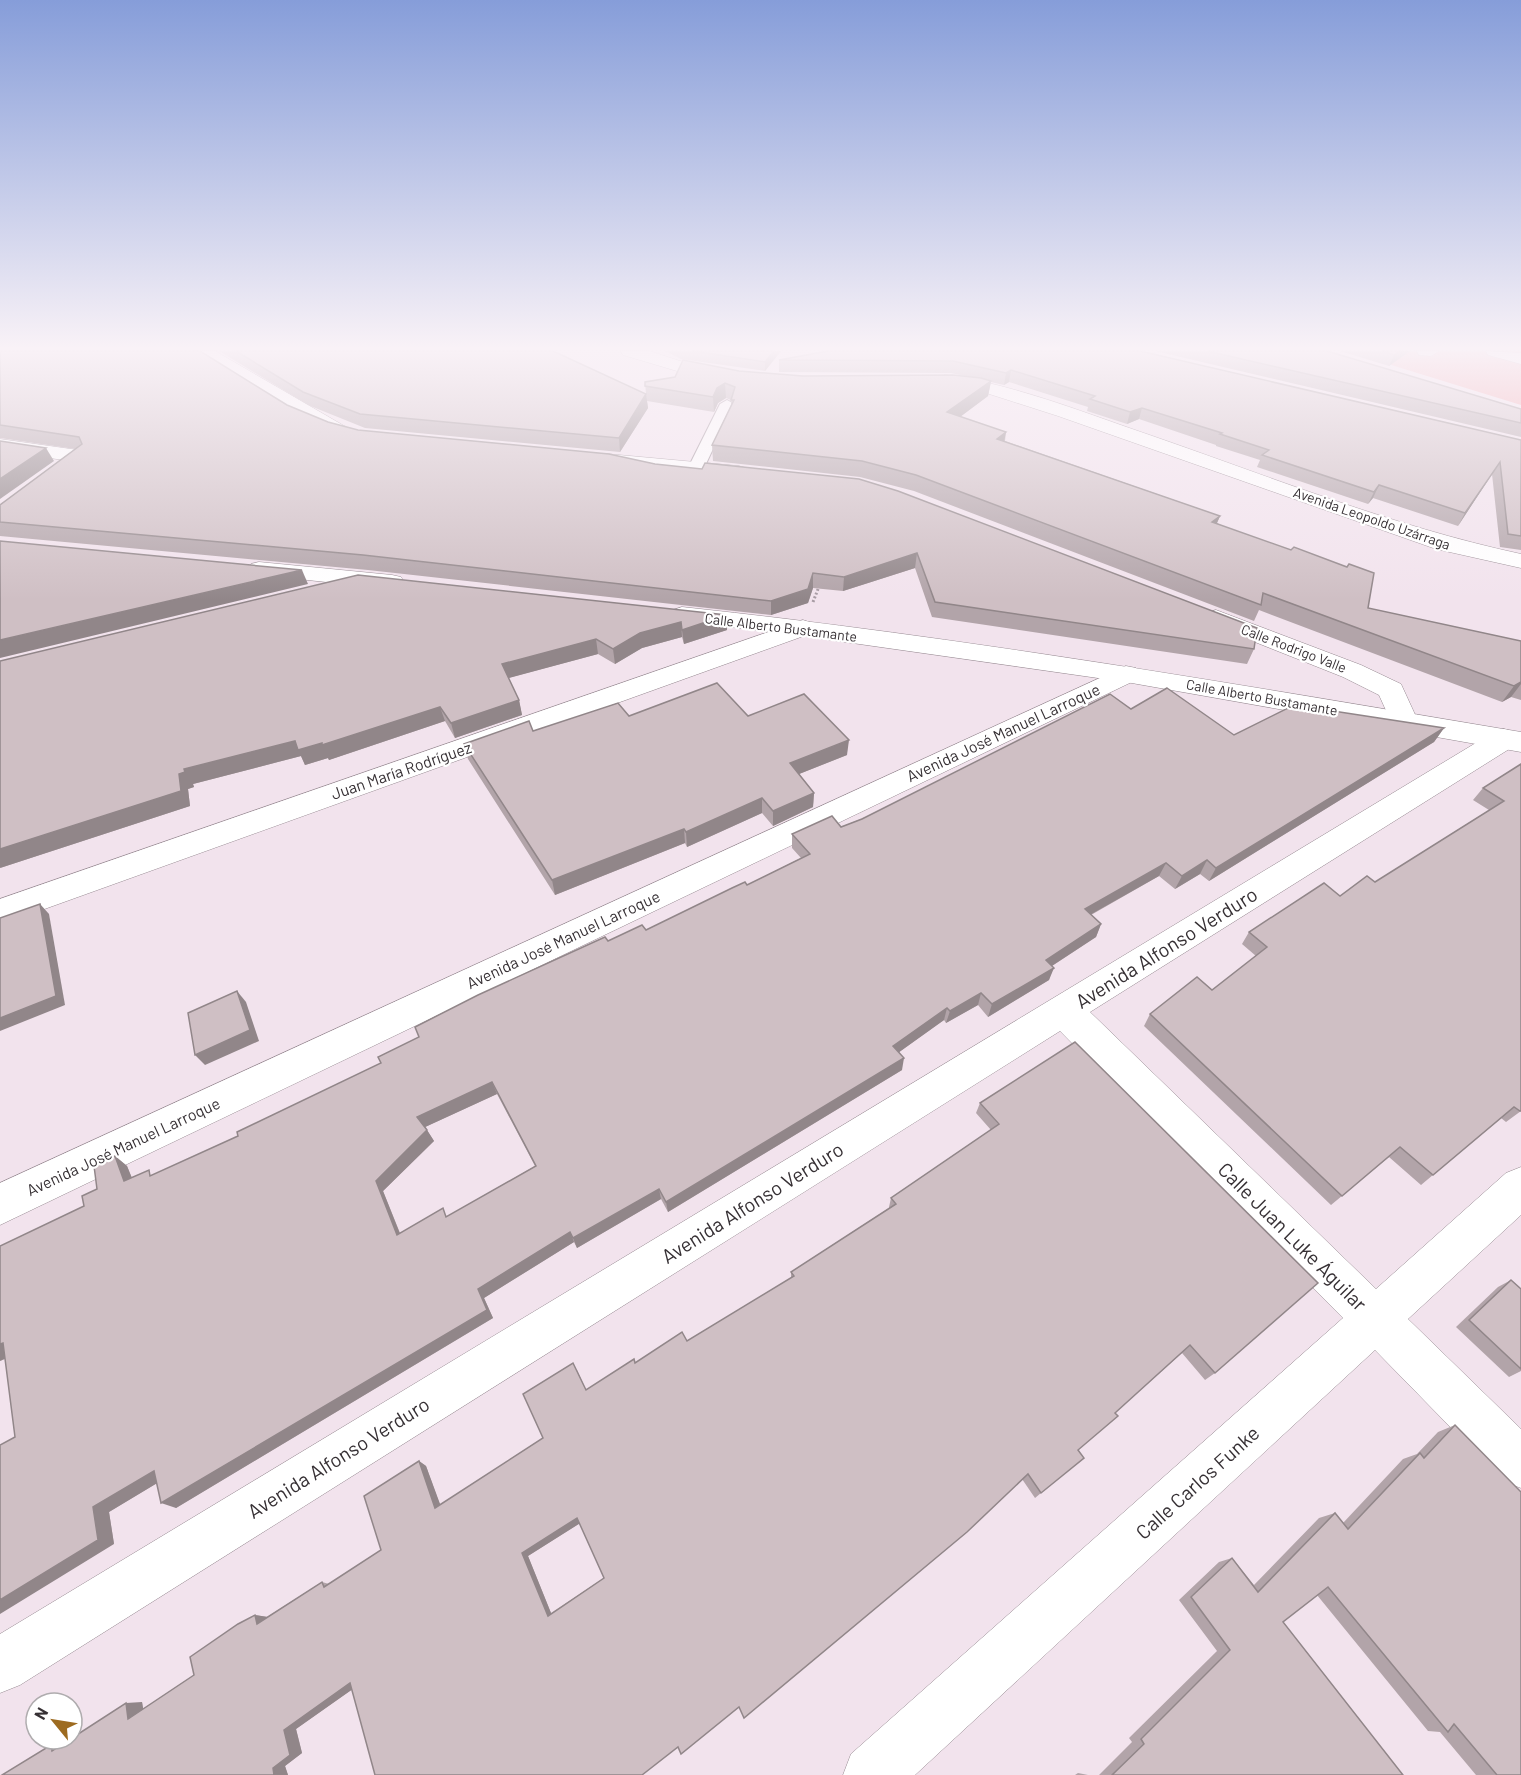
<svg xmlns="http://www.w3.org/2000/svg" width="1521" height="1775" font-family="Barlow,sans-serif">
  <rect width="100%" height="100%" fill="#f2e3ed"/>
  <polygon fill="#f3a1a6" points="1346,351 1521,351 1521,405"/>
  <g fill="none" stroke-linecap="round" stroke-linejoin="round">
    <g stroke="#968991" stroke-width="2">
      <polygon id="service" points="727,400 734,404 704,468 701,471 691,471 688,468 720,404"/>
    </g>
    <g stroke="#968991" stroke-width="1">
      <g id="minor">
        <polygon points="193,351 215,351 346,427 349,431 346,435 332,435"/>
        <polygon points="621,351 649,351 680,361 729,370 732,374 723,379 677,371 623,355"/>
        <polygon points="1417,351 1439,351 1431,356 1419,355"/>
        <polygon points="1486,351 1521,353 1521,364 1488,355"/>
        <path d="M945,375C1012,384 1077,410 1141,432C1266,475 1391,526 1521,554V568L1436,549L1058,416L980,391L938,385L936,381Z"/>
        <polygon points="0,439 78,450 85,452 88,456 85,460 78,462 0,451"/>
        <polygon points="608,454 739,466 746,468 750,472 746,476 739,478 601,464 598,460 601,456"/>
        <polygon points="1216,610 1361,665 1401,684 1418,721 1414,728 1404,730 1394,728 1379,695 1343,677 1207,623 1203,618 1207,613"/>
        <polygon points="803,620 812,623 816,628 812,633 0,925 0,899"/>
        <polygon points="1126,666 1136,668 1139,674 1136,680 0,1225 0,1183"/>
        <polygon points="1504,729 1514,732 1518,739 1514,746 1090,1012 1376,1289 1506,1173 1521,1167 1521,1215 1408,1319 1521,1429 1521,1488 1503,1481 1375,1350 915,1775 843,1775 851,1754 1343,1318 1060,1031 20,1685 0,1693 0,1634 1494,732"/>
      </g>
    </g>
    <g stroke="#968991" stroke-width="1">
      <g id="tertiary">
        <polygon points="259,562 392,575 401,577 404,582 401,587 392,589 251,574 247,569 251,564"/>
        <path d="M682,607C963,637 1242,685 1521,732V752L1126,682L803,636L673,620L669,615L673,610Z"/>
      </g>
    </g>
    <polyline stroke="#a79ba3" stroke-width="3" stroke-dasharray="2 2" stroke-linecap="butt" points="813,602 820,584"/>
    <use href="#service" fill="#fff" fill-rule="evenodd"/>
    <use href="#minor" fill="#fff" fill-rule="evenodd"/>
    <use href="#tertiary" fill="#fff" fill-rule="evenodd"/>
  </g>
  <g fill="#b2a4a9" fill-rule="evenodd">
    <polygon points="0,351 287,405 328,422 358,430 609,454 1254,649 1247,664 932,617 915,568 843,591 813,588 808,603 771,615 368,570 0,536 0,505 75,449 0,438"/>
    <polygon points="219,351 553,351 646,394 645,382 739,371 803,376 969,377 951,373 779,372 779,360 1140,351 1521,440 1521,550 1500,547 1492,474 1458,526 1373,498 1368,504 1257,467 1260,460 1216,446 1216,445 1139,419 1127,424 1087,411 1088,407 1009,382 1004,385 991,382 988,396 960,417 1006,432 1005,441 1220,516 1217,523 1368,608 1521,641 1521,700 1511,697 1502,702 1259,610 1254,621 914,491 860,477 713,461 712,445 731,405 731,400 726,398 718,403 714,412 647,401 648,408 620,452 365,428 308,405"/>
    <polygon points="665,351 781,351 765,371 681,359"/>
    <polygon points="1155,351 1327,351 1521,409 1521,437"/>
    <polygon points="1340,351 1410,351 1389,366"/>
    <polygon points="358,575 727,630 684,644 682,637 642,648 615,664 598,654 508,678 519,700 522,715 455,738 445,721 329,760 328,758 305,765 301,756 193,784 194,787 188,789 190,806 0,868"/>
    <path d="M1131,709L1234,735L1444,728L1434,742L1209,881L1200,874L1175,889L1159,876L1091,915L1101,924L1096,937L1052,966L1049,980L988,1017L978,1005L946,1023L944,1020L899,1052L902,1070L668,1212L661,1199L577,1248L574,1242L484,1298L493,1318L176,1508L157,1483L109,1512L114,1544L15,1437L5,1359L0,1361L84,1206L97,1189L115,1156L127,1166L132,1178L154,1175L238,1136L381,1063L419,1037L608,941L646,930L747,885L801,858L792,848V834L841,827ZM497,1094L535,1166L448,1216L400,1233L383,1191L434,1141L425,1127Z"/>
    <polygon points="629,716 748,716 847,755 799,774 814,793 813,807 773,826 762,813 687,847 685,843 555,895 468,759 464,744 533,731"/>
    <polygon points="1521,764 1521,1111 1506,1122 1501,1118 1421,1185 1389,1157 1331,1205 1144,1026 1150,1014 1212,990 1256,956 1242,944 1249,932 1375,882 1489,810 1473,800 1483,788"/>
    <path d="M980,1103L1215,1373L1205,1380L1182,1353L1115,1413L1078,1450L1041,1493L1035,1498L1022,1479L739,1707L678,1747L351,1690L296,1729L302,1753L285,1766L288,1775H2L142,1702L143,1709L194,1675L255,1615L267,1617L322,1582L329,1584L381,1550L419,1461L426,1466L440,1505L543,1438L577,1370L586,1390L635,1363L687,1341L791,1278V1272L889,1208V1207L891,1198L991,1130L976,1113ZM580,1523L604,1578L551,1613L528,1556Z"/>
    <polygon points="1511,1280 1521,1289 1521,1371 1509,1377 1456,1327 1498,1287"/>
    <polygon points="1455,1425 1521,1775 1476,1775 1440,1732 1428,1731 1317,1595 1283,1622 1403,1775 1099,1775 1132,1742 1129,1738 1217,1651 1179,1600 1219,1562 1232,1558 1254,1585 1319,1518 1335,1513 1343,1523 1403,1459 1417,1454 1438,1432"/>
    <polygon points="1078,1773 1088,1775 1075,1775"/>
  </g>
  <g fill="#918689">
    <polygon points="774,351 781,351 765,371 765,362"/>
    <polygon points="1399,351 1410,351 1389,366 1394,355"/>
    <polygon points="1011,370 1009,382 1004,385 1006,373"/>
    <polygon points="991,381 988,396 945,428 947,412"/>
    <polygon points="725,383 726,398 718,403 714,412 713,397 717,388"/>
    <polygon points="646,394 648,408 620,452 619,438"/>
    <polygon points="1142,408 1139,419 1127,424 1130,412"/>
    <polygon points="1006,432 1003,447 997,439"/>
    <polygon points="46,448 54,461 0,499 0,479"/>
    <polygon points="1500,462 1492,474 1458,526 1465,513"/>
    <polygon points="1379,485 1373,498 1368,504 1374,492"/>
    <polygon points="1220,516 1213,532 1212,522"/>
    <polygon points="917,553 915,568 843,591 844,577"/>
    <polygon points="302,570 308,584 0,658 0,640"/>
    <polygon points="813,573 813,588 808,603 771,615 771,601"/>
    <polygon points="727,615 727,630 684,644 682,630"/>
    <polygon points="681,622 682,637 642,648 615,664 613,649 640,633"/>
    <polygon points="596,639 598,654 505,679 502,664"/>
    <polygon points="1521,682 1521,684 1511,697 1502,702 1514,686"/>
    <polygon points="519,700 522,715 455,738 451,723"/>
    <polygon points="440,707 445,721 329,760 328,758 305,765 301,756 193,784 194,787 188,789 190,806 0,868 0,849 179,774 184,769 295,741"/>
    <polygon points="1444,728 1434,742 1209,881 1216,868"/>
    <polygon points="849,740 847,755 789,778 790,763"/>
    <polygon points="814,793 813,807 773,826 773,811"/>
    <polygon points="762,798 762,813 687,847 686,832"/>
    <polygon points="684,829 685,843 555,895 552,880"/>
    <polygon points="1207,860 1200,874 1175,889 1182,876"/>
    <polygon points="1166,863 1159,876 1079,921 1085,909"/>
    <polygon points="40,904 49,914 65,1005 0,1031 0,1018"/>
    <polygon points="1101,924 1096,937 1041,973 1046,960"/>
    <polygon points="1054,968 1049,980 988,1017 992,1004"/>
    <polygon points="237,991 246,1002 259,1041 205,1065 195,1055"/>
    <polygon points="981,993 978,1005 946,1023 950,1011"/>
    <polygon points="947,1008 944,1020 891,1058 893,1046"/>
    <polygon points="904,1058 902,1070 668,1212 666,1202"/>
    <polygon points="492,1082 497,1094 423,1128 417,1117"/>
    <polygon points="427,1130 434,1141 383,1191 404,1244 397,1235 376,1181"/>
    <polygon points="115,1156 127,1166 137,1191 124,1181"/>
    <polygon points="659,1189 661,1199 577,1248 573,1238"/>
    <polygon points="570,1232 574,1242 484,1298 493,1318 176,1508 161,1503 478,1289"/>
    <polygon points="3,1343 20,1351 0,1361 0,1344"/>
    <polygon points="419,1461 426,1466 443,1512 435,1508"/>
    <polygon points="154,1471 169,1476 109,1512 114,1544 0,1614 0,1600 93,1507"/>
    <polygon points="577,1518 582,1522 528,1556 553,1618 548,1616 522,1553"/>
    <polygon points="255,1615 268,1617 257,1624"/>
    <polygon points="350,1683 360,1684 296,1729 302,1753 285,1766 288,1775 274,1775 273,1768 284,1730"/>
    <polygon points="142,1702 145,1719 128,1719 126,1703"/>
    <polygon points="70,1744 52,1751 51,1745"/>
  </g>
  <g fill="#cfbfc4" stroke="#918689" stroke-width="1.5" fill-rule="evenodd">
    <polygon points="0,351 200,351 287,405 328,422 358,430 609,454 655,464 702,469 705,463 859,479 898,491 1257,628 1254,649 935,602 917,553 844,577 813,573 808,589 771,601 363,555 0,522 0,505 82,444 79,437 0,425"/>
    <polygon points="236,351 553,351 646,394 619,438 360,414 303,392"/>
    <polygon points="693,351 774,351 765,362"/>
    <polygon points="828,351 1140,351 1521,440 1521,536 1508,534 1500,462 1465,513 1379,485 1374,492 1262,455 1269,450 1220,434 1222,433 1142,408 1130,412 1090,399 1095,396 1011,370 1006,373 953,361 779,360"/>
    <polygon points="1207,351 1327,351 1521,409 1521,423"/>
    <polygon points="1383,351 1399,351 1394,355"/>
    <polygon points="683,360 739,371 803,376 953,375 981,378 991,381 947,412 1006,432 997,439 1220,516 1212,522 1291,550 1294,547 1347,567 1349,564 1374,573 1368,608 1521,641 1521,682 1514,686 1263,593 1261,605 916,475 862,461 712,445 734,400 731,400 735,387 725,383 717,388 713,397 645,386 645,382 675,377"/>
    <polygon points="0,441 46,448 0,479"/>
    <polygon points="0,541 302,570 0,640"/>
    <polygon points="358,575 727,615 682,630 681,622 640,633 613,649 596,639 502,664 519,700 451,723 440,707 322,745 322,743 298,750 295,741 184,769 185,772 179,774 181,791 0,849 0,661"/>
    <polygon points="717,683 748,716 804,694 849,740 790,763 814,793 773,811 762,798 686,832 684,829 552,880 464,744 529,721 533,731 618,703 629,716"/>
    <path d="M1167,688L1234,735L1294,705L1444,728L1216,868L1207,860L1182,876L1166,863L1085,909L1101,924L1046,960L1054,968L992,1004L981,993L950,1011L947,1008L893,1046L904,1058L666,1202L659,1189L573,1238L570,1232L478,1289L487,1310L161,1503L154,1471L93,1507L98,1540L0,1600V1445L15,1437L3,1343L0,1344V1246L84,1206L82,1196L97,1189L94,1166L115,1156L124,1181L149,1170L150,1176L238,1136L237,1132L381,1063L378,1057L419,1037L415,1027L478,995L605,937L608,941L642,925L646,930L732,888L745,882L747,885L810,854L792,834L832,816L841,827L862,819L1110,694L1131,709ZM492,1082L536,1166L446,1217L443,1208L397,1235L376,1181L427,1130L417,1117Z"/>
    <polygon points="1521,764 1521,1111 1520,1111 1514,1107 1433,1175 1400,1147 1342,1196 1150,1014 1197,977 1212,990 1267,947 1249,932 1324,883 1340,896 1367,876 1375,882 1504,801 1483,788"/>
    <polygon points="40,904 56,996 0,1018 0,918"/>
    <polygon points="237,991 250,1030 195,1055 188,1013"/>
    <path d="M1075,1042L1318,1283L1215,1373L1190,1345L1115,1413L1118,1416L1078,1450L1084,1458L1041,1493L1028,1474L967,1532L744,1718L739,1707L681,1754L678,1747L642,1775H375L350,1683L284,1730L290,1755L273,1768L274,1775H2L51,1745L52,1751L70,1739H72V1738L126,1703L128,1719L194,1675L190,1657L238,1624L255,1615L257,1624L322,1582L324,1587L381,1550L364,1496L419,1461L435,1508L543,1438L523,1394L573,1363L586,1390L634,1359L635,1363L682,1332L687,1341L794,1276L791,1272L896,1204L891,1198L999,1124L980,1103ZM577,1518L604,1578L548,1616L522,1553Z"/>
    <polygon points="1511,1280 1521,1289 1521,1369 1469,1320"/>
    <polygon points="1455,1425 1521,1492 1521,1775 1497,1775 1454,1724 1448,1732 1328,1587 1283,1622 1403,1775 1112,1775 1144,1744 1141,1739 1230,1650 1191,1597 1232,1558 1258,1592 1335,1513 1348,1529 1420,1453 1424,1458"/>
  </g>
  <linearGradient id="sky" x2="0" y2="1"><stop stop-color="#869dd9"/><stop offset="0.58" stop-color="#f9f2f7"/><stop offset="1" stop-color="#f9f2f7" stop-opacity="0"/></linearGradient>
  <rect width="1521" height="600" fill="url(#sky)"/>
  <g text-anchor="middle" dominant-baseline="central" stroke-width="4.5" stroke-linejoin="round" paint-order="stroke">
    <g font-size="14" fill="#363034" stroke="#fff">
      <text transform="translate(1372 518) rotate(19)">Avenida Leopoldo Uzárraga</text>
      <text transform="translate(781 627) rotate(7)">Calle Alberto Bustamante</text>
      <text transform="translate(1294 648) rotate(21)">Calle Rodrigo Valle</text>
      <text transform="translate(1262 697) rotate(10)">Calle Alberto Bustamante</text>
    </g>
    <g font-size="16" fill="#363034" stroke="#fff">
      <text transform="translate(1003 732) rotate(-25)">Avenida José Manuel Larroque</text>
      <text transform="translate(401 770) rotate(-19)">Juan María Rodríguez</text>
      <text transform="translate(563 939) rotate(-25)">Avenida José Manuel Larroque</text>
      <text transform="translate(123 1146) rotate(-25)">Avenida José Manuel Larroque</text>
    </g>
    <g font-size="20" fill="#363034" stroke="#fff">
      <text transform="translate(1166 947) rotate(-32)">Avenida Alfonso Verduro</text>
      <text transform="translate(752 1202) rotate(-32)">Avenida Alfonso Verduro</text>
      <text transform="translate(1293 1236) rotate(45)">Calle Juan Luke Águilar</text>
      <text transform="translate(338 1457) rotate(-32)">Avenida Alfonso Verduro</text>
      <text transform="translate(1197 1482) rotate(-42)">Calle Carlos Funke</text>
    </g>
  </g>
  <g transform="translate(54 1721) rotate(300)"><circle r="28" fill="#ffffff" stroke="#afacae" stroke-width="1.5"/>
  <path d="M0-4.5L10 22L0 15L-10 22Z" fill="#9d6b20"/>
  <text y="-9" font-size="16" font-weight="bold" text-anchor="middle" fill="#363034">N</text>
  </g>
</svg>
